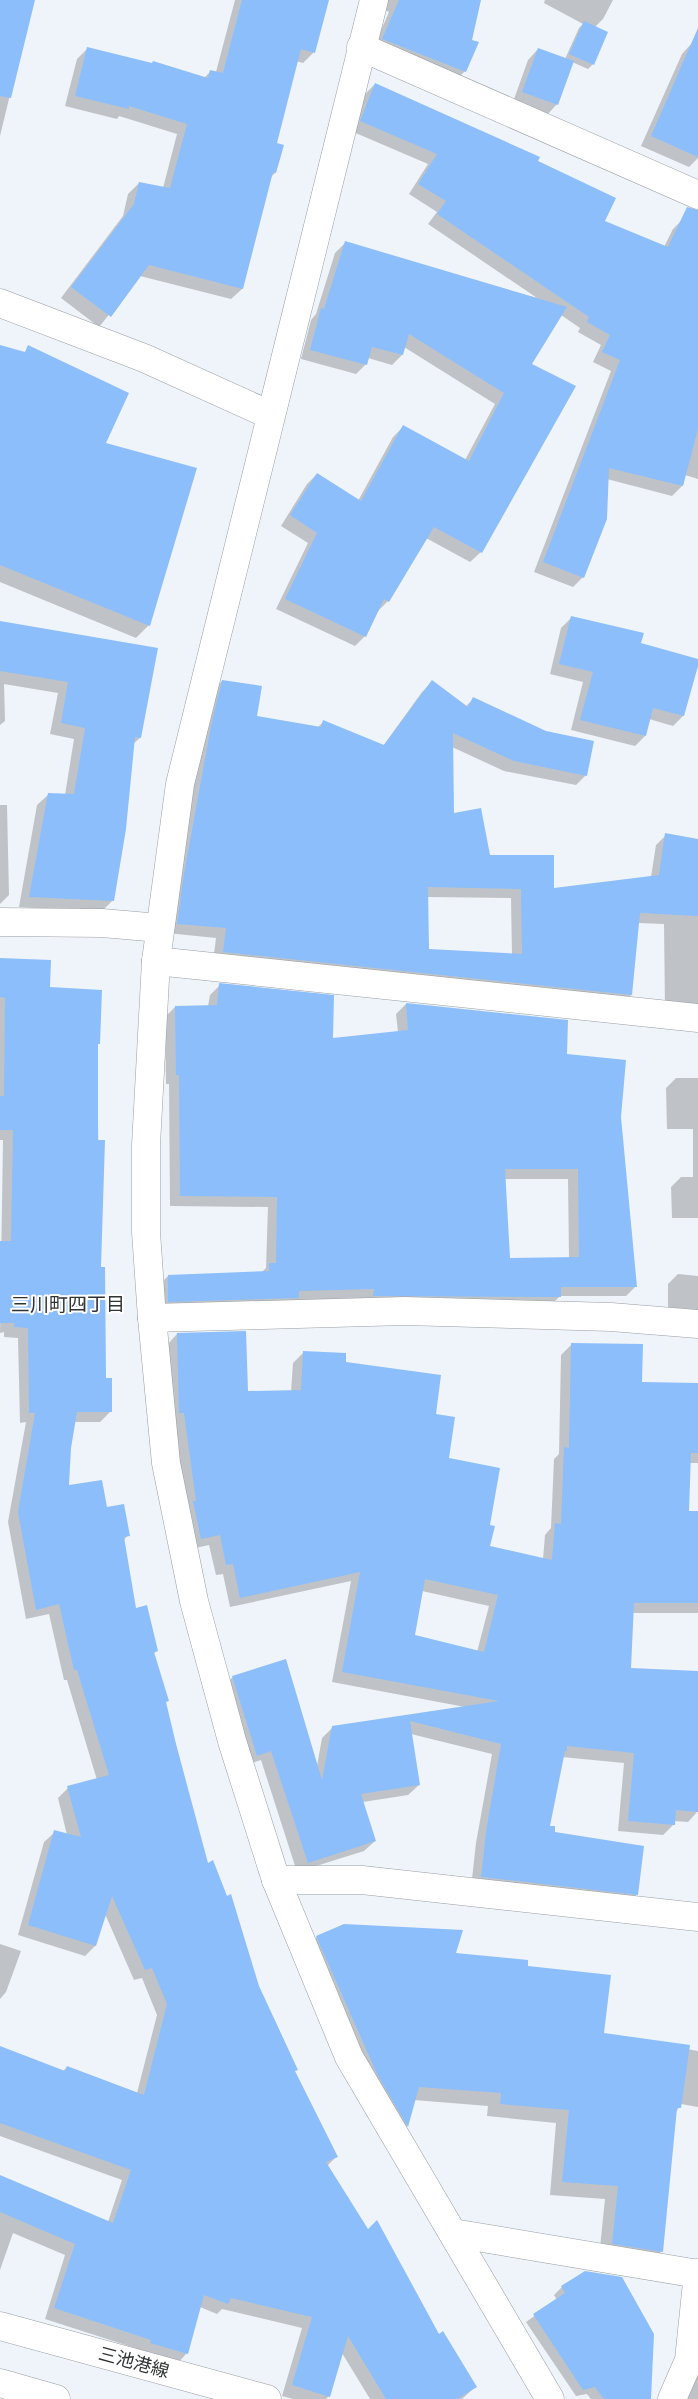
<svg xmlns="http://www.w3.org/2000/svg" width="698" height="2399" font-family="Raleway,'Noto Sans JP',sans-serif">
  <rect width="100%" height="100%" fill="#eff4fa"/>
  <g fill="#0003" fill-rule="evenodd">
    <polygon points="0,0 33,0 0,136"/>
    <polygon points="235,0 328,0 314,52 303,63 296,61 275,144 275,173 271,177 242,289 231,299 140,276 99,327 61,298 123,216 128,194 139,183 163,188 177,134 119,116 117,119 65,106 77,59 88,48 204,78 211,71 216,72"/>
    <polygon points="381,0 480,0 465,71 454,82 373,49 389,12 380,8"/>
    <polygon points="545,0 613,0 603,19 595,27 593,64 588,69 572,62 557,104 547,115 513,102 528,60 538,49 565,59 579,28 583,24 544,3"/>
    <polygon points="692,43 698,46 698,158 689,167 641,146 682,54"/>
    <polygon points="375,84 537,162 603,222 664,247 673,229 683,219 698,226 698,479 685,475 682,486 672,496 607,479 583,577 573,587 534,572 611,371 593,362 601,345 578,332 580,328 561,315 530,364 575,387 481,552 470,562 426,538 388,601 378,611 365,636 355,646 276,609 308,543 281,526 307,484 317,474 358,501 393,437 403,427 465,460 495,404 404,347 402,355 392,365 368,358 366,364 356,374 301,359 311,320 316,314 335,253 345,243 537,298 428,224 437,212 409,194 428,164 351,131 365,94"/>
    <polygon points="0,503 149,625 136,638 0,582"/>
    <polygon points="571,618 640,644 698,660 683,716 673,726 649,719 645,736 635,746 571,730 583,682 550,674 561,628"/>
    <polygon points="0,622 140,738 133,744 113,900 101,912 19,907 37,805 49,794 65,795 74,739 50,734 58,693 4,684 5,721 0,725"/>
    <path d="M222,681L256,717L317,728L323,722L383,746L422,692L432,682L466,706L473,699L586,775L576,785L504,771L452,747L453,815L489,856L553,890L651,877L656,845L666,835L698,840V1016L665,1009L664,924L638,923L631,995L621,1005L213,962L216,938L167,933L174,885L212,691ZM427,897L511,898L512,955L428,950Z"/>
    <polygon points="0,805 7,805 9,895 0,904"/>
    <polygon points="0,960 49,988 99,1043 97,1046 100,1268 105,1380 111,1411 100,1422 74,1422 70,1448 68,1487 106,1509 128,1535 124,1540 135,1610 157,1651 153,1654 167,1701 165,1703 207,1864 294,2072 336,2157 327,2166 368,2231 475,2387 462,2399 370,2399 342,2353 329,2396 326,2399 293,2399 282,2396 302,2328 222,2309 217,2314 200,2307 187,2353 177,2364 140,2353 141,2350 45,2319 65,2255 13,2233 0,2270 0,2176 108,2222 122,2180 0,2136 0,2048 63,2071 67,2067 137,2093 157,2015 142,1978 134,1980 105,1914 95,1946 85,1956 18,1935 44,1842 55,1832 67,1835 58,1798 68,1788 97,1780 67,1680 64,1680 49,1614 26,1619 8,1522 26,1422 20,1423 18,1338 4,1337 4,1332 0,1333 3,1140 0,1140"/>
    <path d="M220,985L332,1039L398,1032L396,1014L406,1004L566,1055L619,1117L636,1286L626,1296H560L549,1307L159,1312L158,1286L168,1276L262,1272L266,1268L268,1207L170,1206L169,1084H166L165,1017L175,1007L208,1006L210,995ZM505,1179H568L569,1259H509Z"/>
    <polygon points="676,1078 698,1078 698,1218 672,1218 671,1187 681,1177 693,1177 693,1129 667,1129 666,1088"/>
    <polygon points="678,1274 698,1276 698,1323 668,1317 668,1284"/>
    <path d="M177,1334L247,1393L291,1392L293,1363L304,1352L345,1363L434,1415L448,1459L488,1526L489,1547L543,1559L545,1535L551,1528L554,1459L559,1454L561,1355L572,1344L641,1384L698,1385V1463H690L688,1512H698V1613H632L630,1670L698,1672V1811L688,1822L674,1821V1824L663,1835L618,1831L624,1763L562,1757L549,1827L553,1833L637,1894L626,1905L471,1888L476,1843L492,1754L411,1734L419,1785L408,1795L363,1802L375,1841L364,1851L297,1872L261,1760L246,1765L222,1687L233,1677L317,1766L322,1738L333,1727L465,1707L332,1682L351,1581L230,1607L223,1574L216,1575L209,1545L191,1549L174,1423L167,1345ZM422,1591L489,1606L477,1652L413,1636Z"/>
    <polygon points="317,1937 455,1954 527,1967 603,2034 698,2051 698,2107 681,2104 676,2112 661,2252 648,2265 599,2257 605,2199 550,2195 556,2123 487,2116 488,2106 414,2100 407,2126 394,2139 304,1951"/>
    <polygon points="0,1944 21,1951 6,1992 0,1999"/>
    <polygon points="585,2272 650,2399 591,2399 587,2394 576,2396 526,2322 557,2300 554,2295 562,2287"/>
    <polygon points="698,2368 698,2399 684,2399"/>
  </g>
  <g fill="#8bbefa" fill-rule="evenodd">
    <polygon points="0,0 35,0 11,98 0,96"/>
    <polygon points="242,0 329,0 315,53 301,49 277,143 284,145 276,173 273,172 243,289 149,265 111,317 71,287 134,204 139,182 170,188 187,124 129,106 129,109 75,96 87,47 152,63 153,61 208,78 210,70 223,73"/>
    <polygon points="399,0 481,0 472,40 479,42 466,72 382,39"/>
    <polygon points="584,21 608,32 594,65 569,54"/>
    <polygon points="698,28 698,157 651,136"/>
    <polygon points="538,48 574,61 558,105 522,92"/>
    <polygon points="375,83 540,157 538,161 616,198 605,221 668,247 687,207 698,210 698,429 683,486 609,468 607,519 584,578 543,562 620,360 602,352 610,335 587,322 589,317 437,214 446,201 418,184 437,154 360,121"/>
    <polygon points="345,241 567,307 532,364 576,386 482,553 434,527 389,602 384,599 366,637 285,599 317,533 290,515 317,473 361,501 403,425 469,461 504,393 409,334 403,355 372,347 367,365 310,350 321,308 324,309"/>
    <polygon points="0,345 25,352 28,345 129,393 106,443 197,468 150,626 0,565"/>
    <polygon points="571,616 644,633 641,643 698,659 698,666 684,716 653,708 646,736 580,720 593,672 559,664"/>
    <polygon points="0,621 158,648 141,738 135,737 126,829 114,901 29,897 48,793 74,794 85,728 61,723 68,682 0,671"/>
    <path d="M222,680L262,686L257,716L321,727L323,720L384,745L432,680L468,707L473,697L546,731L594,741L587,776L514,761L453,733L454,813L481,808L490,855H554V888L659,875L665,833L698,839V916L640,913L632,995L223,952L226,928L177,924L184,874L211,726ZM428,887L521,889L522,954L429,949Z"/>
    <polygon points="0,958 51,960 50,987 102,990 100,1044 98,1044 98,1140 105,1140 101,1267 105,1267 106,1378 112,1378 112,1412 77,1412 71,1448 69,1485 102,1480 107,1507 124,1504 130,1536 124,1537 136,1608 147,1605 158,1651 154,1652 169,1701 166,1702 176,1744 208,1863 213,1860 227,1896 231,1894 259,1986 298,2070 295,2071 338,2157 326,2162 368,2229 377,2220 439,2334 443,2331 477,2387 457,2399 386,2399 348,2336 330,2397 292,2385 312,2317 231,2298 228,2304 204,2295 188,2354 150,2343 151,2340 54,2308 75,2244 0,2212 0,2175 113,2223 131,2170 0,2123 0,2046 65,2071 67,2066 144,2095 167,2004 152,1968 145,1970 112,1896 96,1946 28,1925 54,1830 81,1837 67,1786 109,1775 77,1670 74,1670 59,1604 36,1610 18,1512 35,1413 29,1413 28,1328 14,1327 14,1323 0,1323 0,1241 11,1241 13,1130 0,1130 0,1096 4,1096 5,998 0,997"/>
    <path d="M219,983L334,995L333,1038L408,1030L406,1003L568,1020L567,1054L626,1060L621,1117L637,1287H561V1297L373,1296L374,1289L299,1291V1298L168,1302V1275L269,1271V1263H276L277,1197L180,1196L179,1075H176L175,1006L217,1005ZM505,1169H578L579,1257L510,1258Z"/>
    <path d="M246,1331L248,1391L301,1390L303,1351L346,1353V1362L441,1375L436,1414L455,1417L449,1458L500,1468L490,1525L495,1526L490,1546L552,1560L555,1523L561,1524L564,1447L569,1448L571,1343L643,1344L642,1382L698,1383V1453H691L689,1511H698V1603H634L631,1668L698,1671V1812L676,1810L675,1825L628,1821L634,1753L567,1746V1751H565L550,1826H555V1832L644,1846L638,1895L481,1877L486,1832L501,1744L410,1721L420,1785L361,1794L376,1841L308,1863L271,1751L257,1756L232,1676L286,1659L322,1780L332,1726L499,1701L342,1672L360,1572L240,1598L233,1564L226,1565L220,1535L201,1539L193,1501H196L184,1413H179L177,1333ZM425,1579L498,1595L484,1652L415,1635Z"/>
    <polygon points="344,1924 463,1930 456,1953 528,1960 528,1966 611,1975 604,2033 690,2045 681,2108 677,2108 663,2252 612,2244 618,2186 562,2182 569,2110 500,2104 501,2093 419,2087 408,2127 378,2076 316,1936"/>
    <polygon points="585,2271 622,2277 654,2334 651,2399 604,2399 595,2387 583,2390 533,2314 565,2293 561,2286"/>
  </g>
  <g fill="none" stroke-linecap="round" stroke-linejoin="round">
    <g stroke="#999ea4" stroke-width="29">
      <g id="minor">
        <polyline points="374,0 180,784 156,961 146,1145 146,1232 152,1318 166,1463 194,1601 232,1741 276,1880 349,2057 550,2399"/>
        <polyline points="361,47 698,195"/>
        <polyline points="0,303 144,358 270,415"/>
        <polyline points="0,922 102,923 160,928"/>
        <polyline points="156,961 698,1018"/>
        <polyline points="152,1318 405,1311 611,1317 698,1324"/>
        <polyline points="276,1880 362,1880 698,1917"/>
        <polyline points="453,2233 698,2274"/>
        <polyline points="672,2399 689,2360 698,2273"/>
      </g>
    </g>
    <g stroke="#999ea4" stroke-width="29">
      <g id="major">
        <polyline points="0,2326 267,2399"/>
        <polyline points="0,2383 56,2399"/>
      </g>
    </g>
    <use href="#minor" stroke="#fff" stroke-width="28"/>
    <use href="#major" stroke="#fff" stroke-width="28"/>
  </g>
  <g text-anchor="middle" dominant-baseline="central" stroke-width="4" stroke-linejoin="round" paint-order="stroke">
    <g font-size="18" fill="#303234" stroke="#fff">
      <text transform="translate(134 2362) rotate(15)">三池港線</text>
    </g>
    <g font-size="19" fill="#303234" stroke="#fff">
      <text x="68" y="1304">三川町四丁目</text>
    </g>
  </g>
</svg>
